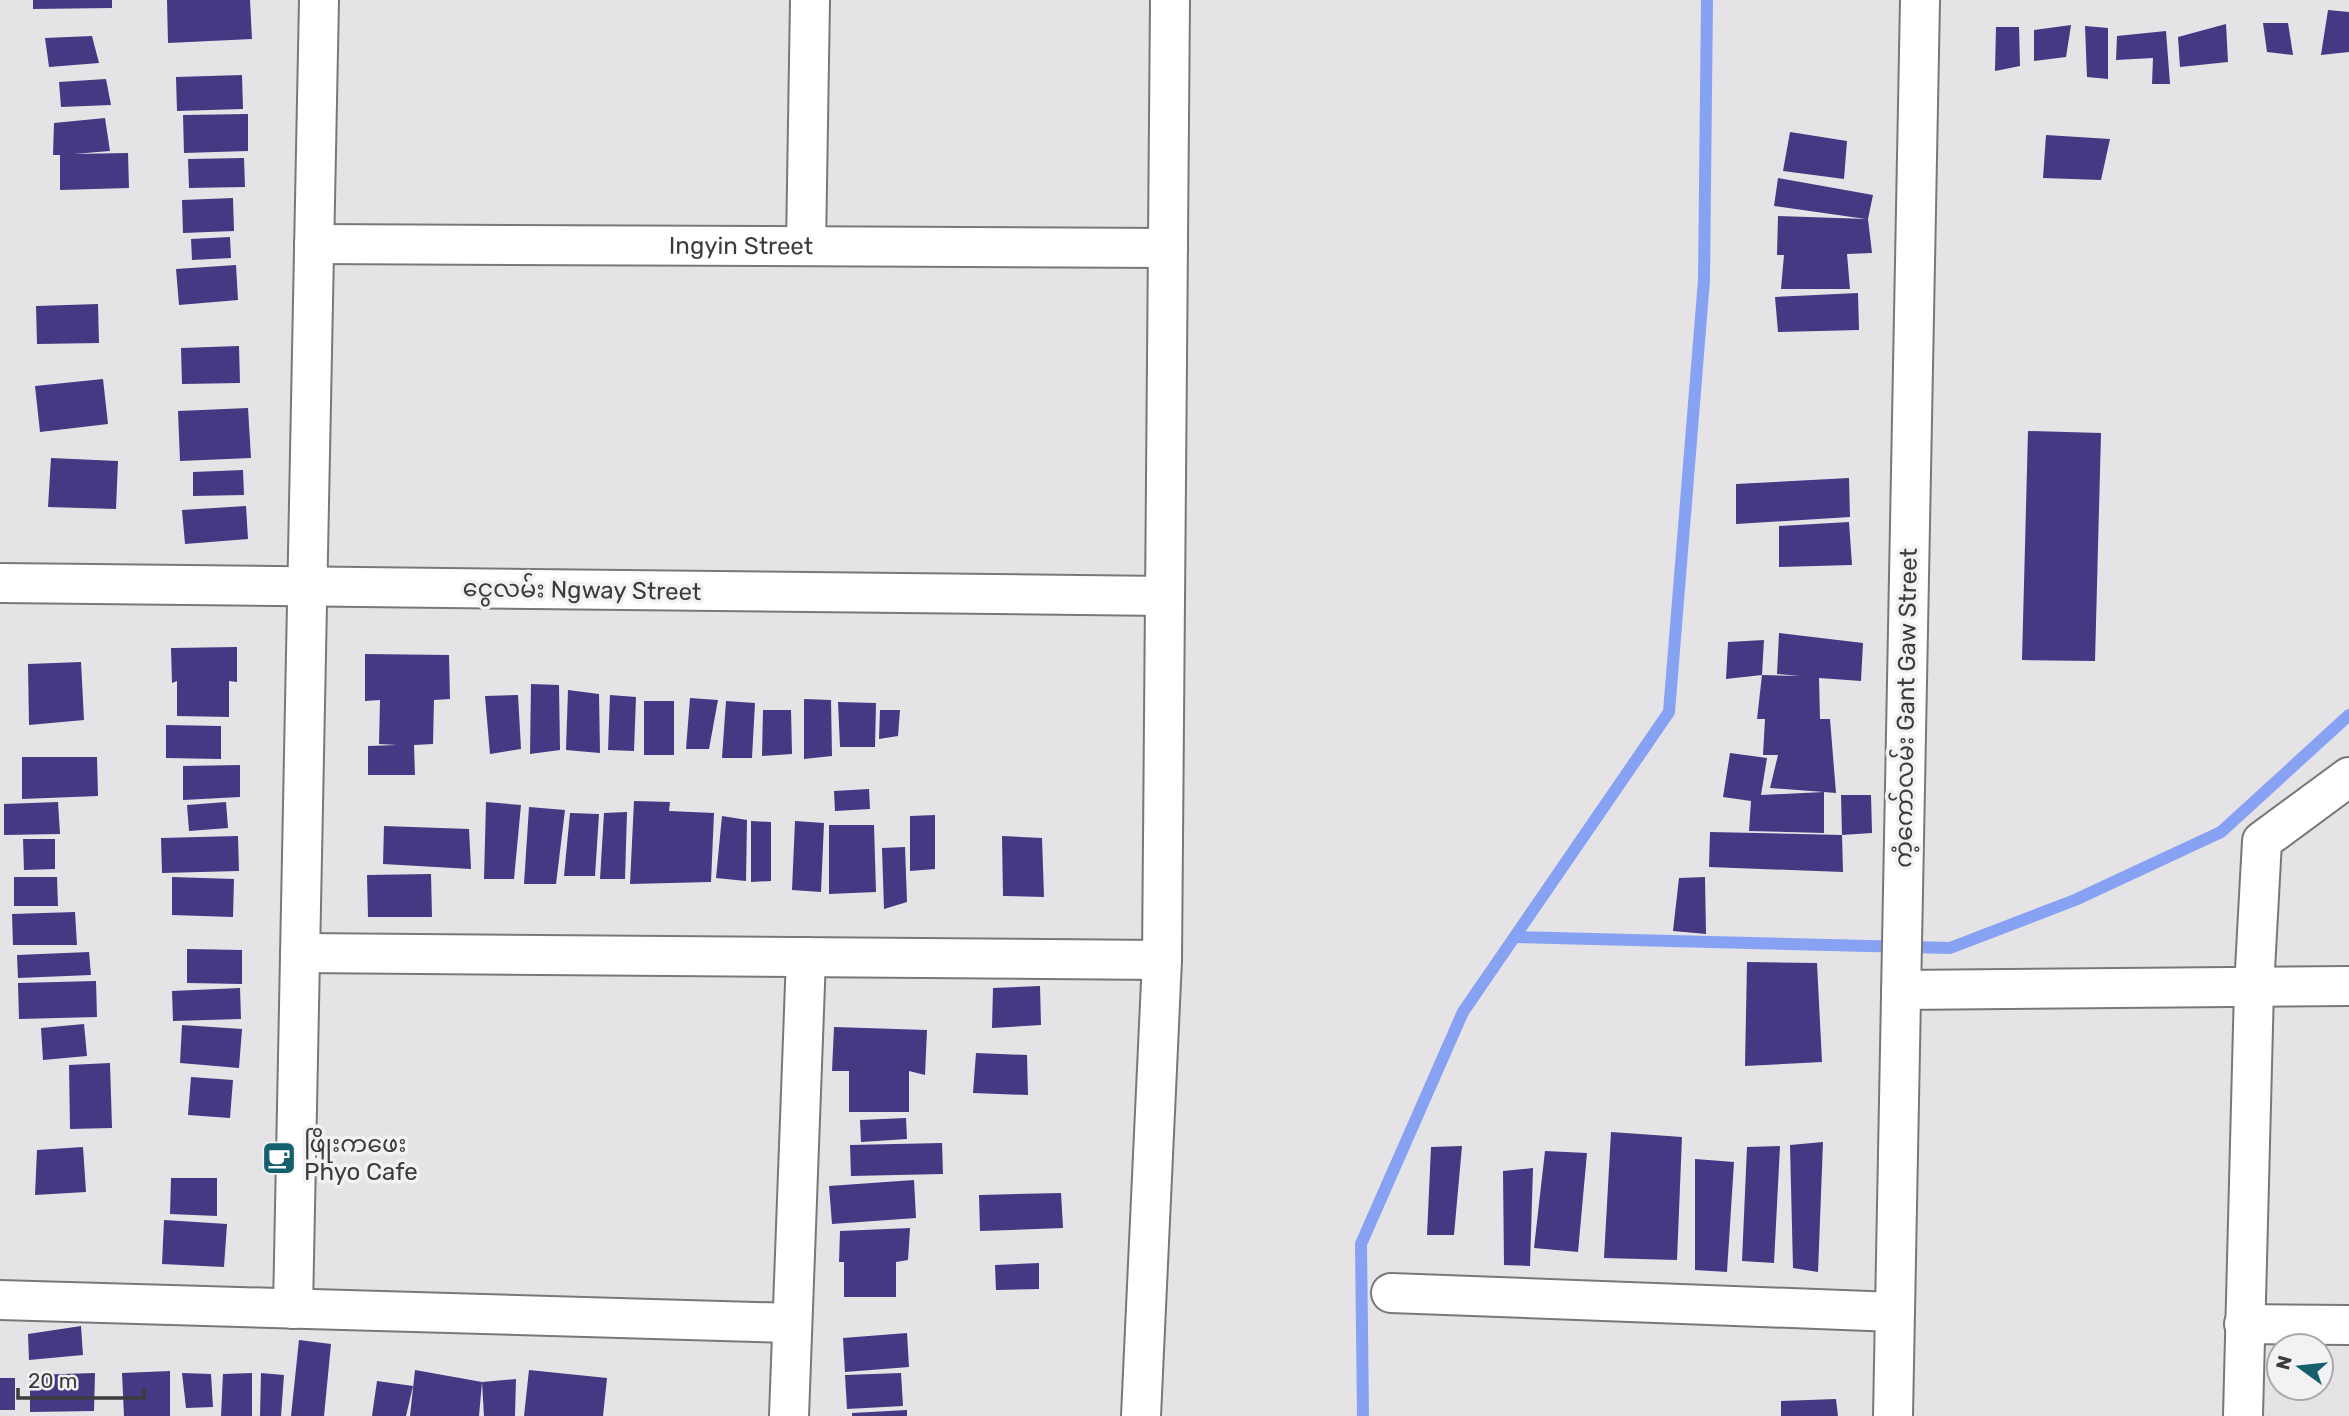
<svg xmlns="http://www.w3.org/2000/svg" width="2349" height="1416" font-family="Rubik,'Noto Sans Myanmar',sans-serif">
  <rect width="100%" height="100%" fill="#e5e3e6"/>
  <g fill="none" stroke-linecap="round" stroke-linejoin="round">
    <g stroke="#87a1f3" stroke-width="12">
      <polyline points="1515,937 1950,948 2075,900 2221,832 2349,715"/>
      <polyline points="1363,1416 1361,1244 1463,1012 1669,712 1704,280 1707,0"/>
    </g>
  </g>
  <g fill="#473884">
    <polygon points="33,0 112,0 112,8 33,9"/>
    <polygon points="167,0 250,0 252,39 168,43"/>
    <polygon points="2328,10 2349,12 2349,52 2321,55"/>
    <polygon points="2263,23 2288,23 2293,55 2267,52"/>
    <polygon points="2226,24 2228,62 2180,67 2178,37"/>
    <polygon points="2071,25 2066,57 2034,61 2034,30"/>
    <polygon points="2085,26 2108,28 2108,79 2087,77"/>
    <polygon points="1996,27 2019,27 2020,66 1995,71"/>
    <polygon points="2166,31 2170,84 2152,84 2153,58 2116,60 2117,36"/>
    <polygon points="92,36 99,63 49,67 45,38"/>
    <polygon points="242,75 243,109 177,111 176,77"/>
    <polygon points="106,79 111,105 61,107 59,82"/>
    <polygon points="248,114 248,151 184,153 183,115"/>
    <polygon points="105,118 110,151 74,154 128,153 129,188 60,190 60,155 53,155 54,123"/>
    <polygon points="1790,132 1847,141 1844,179 1783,171"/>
    <polygon points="2046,135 2110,139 2101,180 2043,178"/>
    <polygon points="244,158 245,187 189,188 188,159"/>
    <polygon points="1778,178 1873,195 1868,219 1872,253 1847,254 1850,289 1781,289 1784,255 1777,255 1778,216 1866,219 1774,206"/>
    <polygon points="233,198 234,231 183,233 182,200"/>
    <polygon points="230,237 231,258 192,260 191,239"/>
    <polygon points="236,265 238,300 179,305 176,269"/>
    <polygon points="1858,293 1859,330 1778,332 1775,297"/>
    <polygon points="98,304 99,343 37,344 36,306"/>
    <polygon points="239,346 240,383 182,384 181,348"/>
    <polygon points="103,379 108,424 40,432 35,386"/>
    <polygon points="248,408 251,458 180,461 178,411"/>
    <polygon points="2028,431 2101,433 2095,661 2022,660"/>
    <polygon points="51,458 118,461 116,509 48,507"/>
    <polygon points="243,470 244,495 193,496 193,472"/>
    <polygon points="1849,478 1850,517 1736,524 1736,484"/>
    <polygon points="246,506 248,539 185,544 182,510"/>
    <polygon points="1849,522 1852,565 1779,567 1779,526"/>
    <polygon points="1779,633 1863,643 1861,681 1819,678 1820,719 1830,719 1836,793 1824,792 1824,833 1749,831 1751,801 1723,797 1730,753 1767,758 1761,795 1824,792 1770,788 1778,755 1763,755 1765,719 1757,719 1762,675 1800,676 1777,674"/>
    <polygon points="1764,640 1762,675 1726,679 1728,642"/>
    <polygon points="237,647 237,682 229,681 229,717 177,716 177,681 172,683 171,648"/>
    <polygon points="365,654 449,655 450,699 434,700 433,744 414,745 415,775 368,775 368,746 397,745 379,744 380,700 365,701"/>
    <polygon points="81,662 84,720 29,725 28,664"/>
    <polygon points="531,684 559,685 560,750 530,754"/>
    <polygon points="568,690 599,694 600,753 566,750"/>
    <polygon points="518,695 521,749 490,754 485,696"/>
    <polygon points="610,695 636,697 634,751 608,750"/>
    <polygon points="690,698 718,700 709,749 686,749"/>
    <polygon points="804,699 831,700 832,756 804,759"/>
    <rect x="644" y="701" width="30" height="54"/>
    <polygon points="726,701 755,703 752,758 722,758"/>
    <polygon points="838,702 876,703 875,747 840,747"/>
    <polygon points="763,710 791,710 792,754 762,756"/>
    <polygon points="880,710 900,710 898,736 879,739"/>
    <polygon points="166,725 221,726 221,759 166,758"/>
    <polygon points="22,757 97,757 98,796 22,799"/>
    <polygon points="240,765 240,797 183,800 183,766"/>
    <polygon points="869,789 870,809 835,811 834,791"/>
    <polygon points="1841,795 1871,795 1872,833 1842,835"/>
    <polygon points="634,801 670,802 669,811 714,813 711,882 630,884"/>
    <polygon points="58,802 60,834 4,835 4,804"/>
    <polygon points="226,802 228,828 189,831 187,805"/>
    <polygon points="486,802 521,805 514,879 484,879"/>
    <polygon points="529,807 565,810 556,884 524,884"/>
    <polygon points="627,812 625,879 600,879 604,813"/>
    <polygon points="570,813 599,814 595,876 564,876"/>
    <polygon points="935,815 935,869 910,871 910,816"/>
    <polygon points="722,816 747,820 746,881 716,878"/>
    <polygon points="751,821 771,822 771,881 751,882"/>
    <polygon points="795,821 824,823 821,892 792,890"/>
    <polygon points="829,825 874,825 876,892 829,894"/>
    <polygon points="384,826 469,829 471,869 383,864"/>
    <polygon points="1710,832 1842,835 1843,872 1709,867"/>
    <polygon points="238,836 239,871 162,873 161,838"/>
    <polygon points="1002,836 1042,838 1044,897 1003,896"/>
    <polygon points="23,839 55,839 55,869 24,870"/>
    <polygon points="905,847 907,902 884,909 882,848"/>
    <polygon points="431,874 432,917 368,917 367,875"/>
    <polygon points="14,877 57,877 58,906 14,906"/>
    <polygon points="172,877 234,879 233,917 172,915"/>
    <polygon points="1705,877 1706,934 1673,931 1679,878"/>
    <polygon points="75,912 77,945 13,945 12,914"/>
    <polygon points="187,949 242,950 242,984 187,983"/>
    <polygon points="89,952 91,975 18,978 17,955"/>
    <polygon points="1747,962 1817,963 1822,1062 1745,1066"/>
    <polygon points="96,981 97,1017 19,1019 18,983"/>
    <polygon points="1040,986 1041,1025 992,1028 993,988"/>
    <polygon points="240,988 241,1019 173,1021 172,991"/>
    <polygon points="84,1024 87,1056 43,1060 41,1028"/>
    <polygon points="182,1025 242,1029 239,1068 180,1063"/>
    <polygon points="834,1027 927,1030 925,1075 909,1071 909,1112 849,1112 849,1071 832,1071"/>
    <polygon points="976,1053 1027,1055 1028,1095 973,1093"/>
    <polygon points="110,1063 112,1128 70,1129 69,1065"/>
    <polygon points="191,1077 233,1080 230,1118 188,1115"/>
    <polygon points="906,1118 907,1139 861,1142 860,1120"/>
    <polygon points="1611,1132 1682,1137 1677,1260 1604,1258"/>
    <polygon points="1823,1142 1818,1272 1793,1268 1790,1145"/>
    <polygon points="942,1143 943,1174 851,1176 850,1145"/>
    <polygon points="1462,1146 1454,1235 1427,1235 1431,1147"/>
    <polygon points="1780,1146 1774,1263 1742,1261 1747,1147"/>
    <polygon points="83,1147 86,1192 35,1195 37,1150"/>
    <polygon points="1545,1151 1587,1153 1578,1252 1534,1248"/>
    <polygon points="1695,1159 1734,1162 1727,1272 1695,1270"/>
    <polygon points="1533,1168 1530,1266 1504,1265 1503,1171"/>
    <polygon points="171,1178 217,1178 217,1216 170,1214"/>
    <polygon points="914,1180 916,1218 832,1224 829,1186"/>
    <polygon points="1061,1193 1063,1228 980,1231 979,1195"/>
    <polygon points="164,1220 227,1224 224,1267 162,1264"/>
    <polygon points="910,1228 908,1260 896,1262 896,1297 844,1297 844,1262 839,1262 840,1231"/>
    <polygon points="1039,1263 1039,1289 996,1290 995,1265"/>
    <polygon points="81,1326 83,1355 29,1360 28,1334"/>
    <polygon points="907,1333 909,1367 845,1372 843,1338"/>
    <polygon points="299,1340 331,1344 324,1416 291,1416"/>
    <polygon points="415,1370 482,1382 479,1416 410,1416"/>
    <polygon points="529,1370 607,1378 603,1416 524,1416"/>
    <polygon points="170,1371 170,1416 124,1416 122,1373"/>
    <polygon points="95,1373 94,1411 30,1412 30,1375"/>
    <polygon points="182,1373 211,1374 213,1407 186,1408"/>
    <polygon points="252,1373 252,1416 221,1416 223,1374"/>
    <polygon points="261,1373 284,1375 281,1416 260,1416"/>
    <polygon points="901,1373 903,1406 847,1409 845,1375"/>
    <rect x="0" y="1378" width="15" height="32"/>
    <polygon points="516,1379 515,1416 484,1416 482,1382"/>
    <polygon points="377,1381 413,1386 406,1416 372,1416"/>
    <polygon points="1836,1399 1838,1416 1781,1416 1781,1401"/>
    <polygon points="907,1410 907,1416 852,1416 852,1413"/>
  </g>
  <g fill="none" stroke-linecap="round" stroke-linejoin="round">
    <g stroke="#78777a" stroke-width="42">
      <g id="minor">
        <path id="s1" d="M314,244L1168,248"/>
        <polyline points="806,246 810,0"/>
        <polyline points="0,583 1165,596"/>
        <polyline points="300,953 1162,960"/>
        <polyline points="1901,990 2349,986"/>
        <polyline points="1391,1293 1895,1312"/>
        <polyline points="0,1300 792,1323"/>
        <polyline points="293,1309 319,0"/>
        <polyline points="2244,1324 2349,1325"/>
        <polyline points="789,1416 806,957"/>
        <polyline points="1141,1416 1162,960 1170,0"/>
        <polyline points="1893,1416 1920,0"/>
        <polyline points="2243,1416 2254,988 2262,841 2349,777"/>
      </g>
    </g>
    <use href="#minor" stroke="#fff" stroke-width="38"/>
  </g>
  <defs>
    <g id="cafe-square" transform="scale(1.75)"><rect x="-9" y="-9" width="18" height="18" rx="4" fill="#14606d" stroke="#f2f1f4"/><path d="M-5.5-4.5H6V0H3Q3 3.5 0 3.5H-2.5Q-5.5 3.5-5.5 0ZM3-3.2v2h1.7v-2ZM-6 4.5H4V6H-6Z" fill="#fff"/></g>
  </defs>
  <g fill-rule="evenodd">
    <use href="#cafe-square" x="279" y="1158"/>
  </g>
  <g text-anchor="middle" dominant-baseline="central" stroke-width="7" stroke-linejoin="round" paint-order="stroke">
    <g font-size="24" fill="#3d3c3d" stroke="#f2f1f4">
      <text stroke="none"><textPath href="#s1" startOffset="427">Ingyin Street</textPath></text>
      <text transform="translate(582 590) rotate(1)">ငွေလမ်း Ngway Street</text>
      <text transform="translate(1906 708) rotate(-89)">ကံ့ကော်လမ်း Gant Gaw Street</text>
    </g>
    <g font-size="24" fill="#3d3c3d" stroke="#f2f1f4" text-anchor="start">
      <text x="304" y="1144">ဖြိုးကဖေး<tspan x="304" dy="28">Phyo Cafe</tspan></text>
    </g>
  </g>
  <g transform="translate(2300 1367) rotate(285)"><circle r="33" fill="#f2f1f4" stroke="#aaa9ab" stroke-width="2"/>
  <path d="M0-5L12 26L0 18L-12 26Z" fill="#14606d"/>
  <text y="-10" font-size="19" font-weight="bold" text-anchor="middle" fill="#3d3c3d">N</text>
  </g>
  <path d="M18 1388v10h126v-10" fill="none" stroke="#3d3c3d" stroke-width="3.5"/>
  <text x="28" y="1388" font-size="21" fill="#3d3c3d" stroke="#f2f1f4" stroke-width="5" paint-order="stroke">20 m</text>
</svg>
